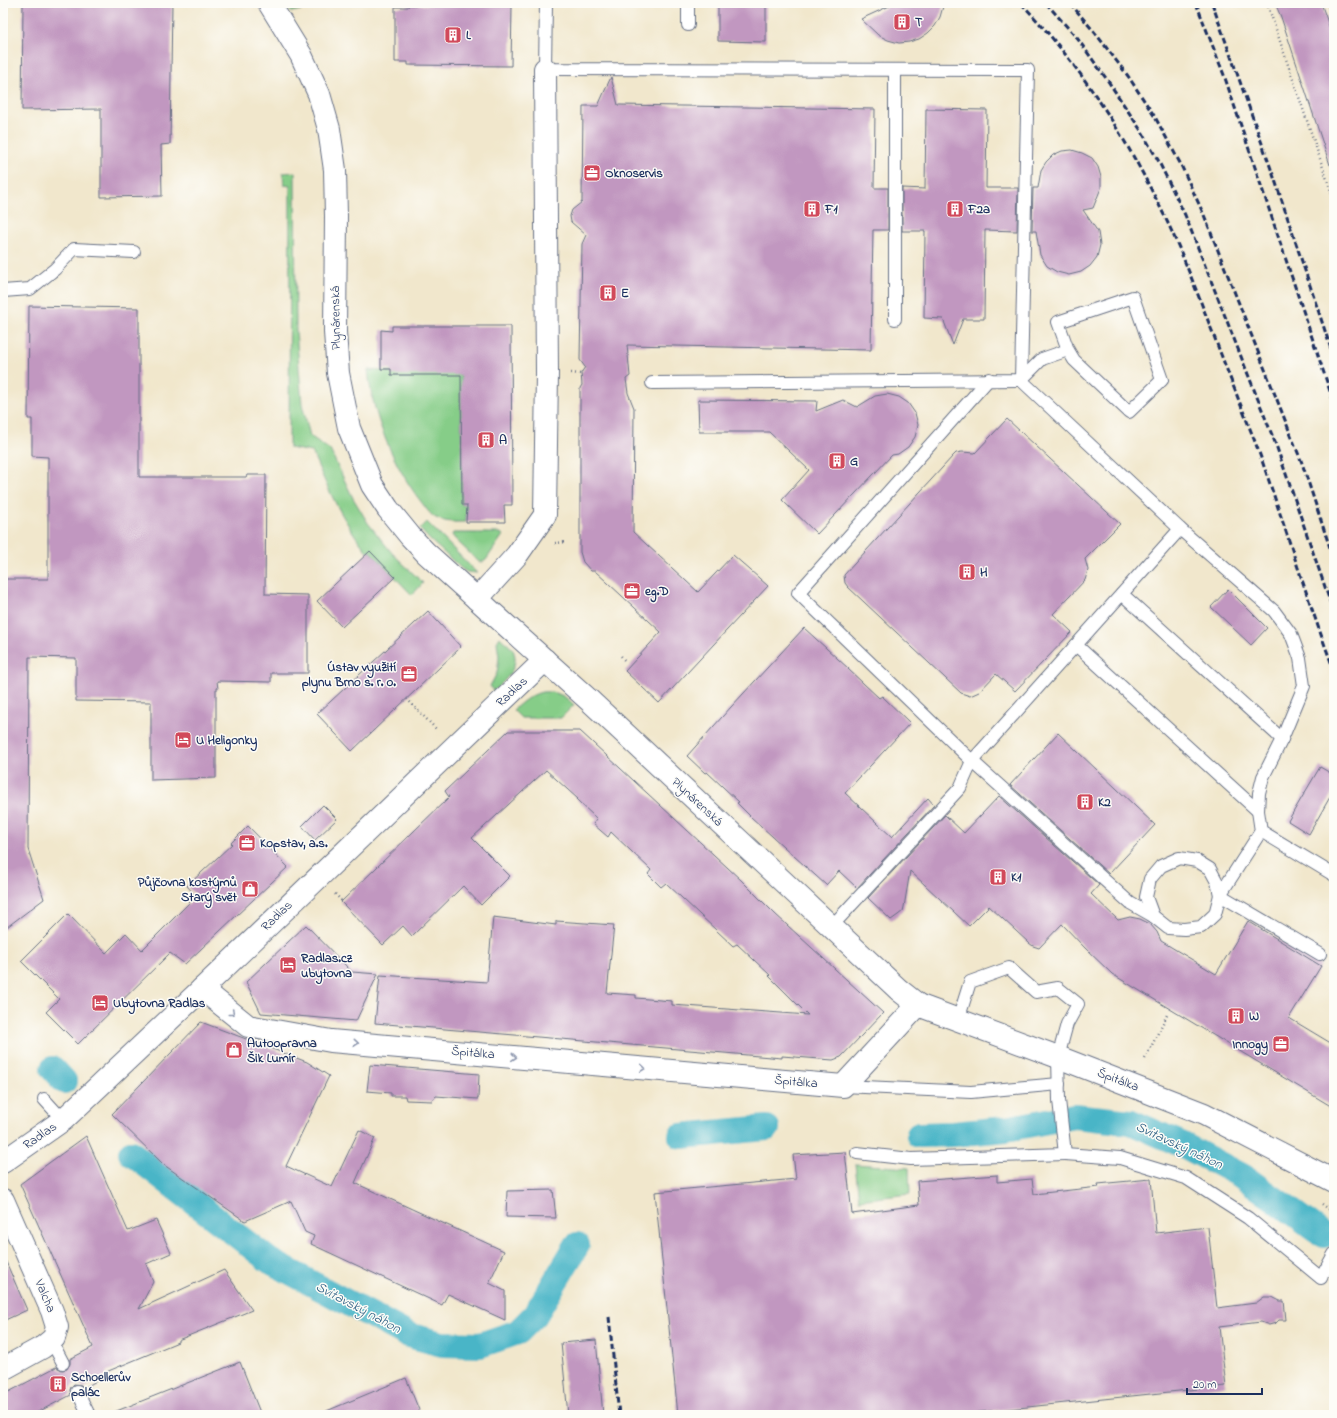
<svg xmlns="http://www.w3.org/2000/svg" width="1337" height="1418" font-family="'Indie Flower',sans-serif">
  <rect width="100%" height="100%" fill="#fdfcf7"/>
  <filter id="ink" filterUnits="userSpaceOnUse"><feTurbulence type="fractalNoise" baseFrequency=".025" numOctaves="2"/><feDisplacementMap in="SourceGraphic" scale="8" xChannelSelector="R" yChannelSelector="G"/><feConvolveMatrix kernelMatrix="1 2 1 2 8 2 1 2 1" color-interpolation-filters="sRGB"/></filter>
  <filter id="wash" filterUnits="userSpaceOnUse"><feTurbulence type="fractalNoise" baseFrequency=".012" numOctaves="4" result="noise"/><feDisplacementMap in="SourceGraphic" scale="16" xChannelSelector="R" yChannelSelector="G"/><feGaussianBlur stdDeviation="0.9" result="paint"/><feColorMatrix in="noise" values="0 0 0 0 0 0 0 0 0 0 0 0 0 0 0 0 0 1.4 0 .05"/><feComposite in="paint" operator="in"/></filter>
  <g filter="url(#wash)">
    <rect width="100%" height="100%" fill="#f1e7cc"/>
    <g fill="#86cd88" stroke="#507e73">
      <polygon points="286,3 296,3 301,10 291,12"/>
      <path d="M295,172L296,331L302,404L310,436L330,450L353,498L368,523L392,553L423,583L412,595L370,551L368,553C342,520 328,490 312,452L289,448L290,186L284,185L283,173Z"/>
      <path d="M368,370L461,375L462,505H467L466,522C457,522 445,523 436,518C430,515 426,508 422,503C394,467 372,416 368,370Z"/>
      <polygon points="427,522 477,573 467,572 462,569 429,539 420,529"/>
      <polygon points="453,533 501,533 503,535 486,560 483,562 479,562 455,539 452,535"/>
      <path d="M500,637C503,641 511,646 513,650C521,667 504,681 494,691L490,686L497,673L499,657L497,642Z"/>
      <path d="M542,692C555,691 565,695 574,705L561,718H521L513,710C522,702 530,695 542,692Z"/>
      <polygon points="855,1164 909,1168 910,1194 859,1200"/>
    </g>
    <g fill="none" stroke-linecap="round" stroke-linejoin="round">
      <g stroke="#4ab5c7" stroke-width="26">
        <polyline points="53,1069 64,1081"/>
        <polyline points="919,1135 953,1134 1006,1129 1074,1116 1131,1122 1183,1145 1244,1177 1324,1235"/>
        <polyline points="681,1136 767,1128"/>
        <polyline points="131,1153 270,1261 408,1335 442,1344 480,1345 518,1332 535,1315 577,1245"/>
      </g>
    </g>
    <g id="blocks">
      <g fill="#c197c0">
        <polygon points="23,3 172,3 170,144 161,145 162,196 101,197 101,109 22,110"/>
        <polygon points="718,3 766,3 766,42 718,41"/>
        <polygon points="896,3 944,3 940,17 935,26 928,33 919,39 909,42 899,43 888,40 878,35 861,19"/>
        <polygon points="1275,3 1321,3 1334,40 1334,164 1330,165 1281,17"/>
        <polygon points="409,5 512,5 511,66 408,65 408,62 395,62 395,7 408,7"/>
        <polygon points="611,77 618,105 875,109 874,188 888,188 888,230 873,230 871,350 627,345 630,376 626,379 628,393 634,408 633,532 698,592 733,555 768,586 659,703 625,671 661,632 595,571 591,571 583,562 580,552 580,388 582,385 581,373 585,367 580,360 582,244 586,235 571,222 570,216 572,210 582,202 583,106 598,106"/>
        <polygon points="926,109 987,110 986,188 1018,188 1017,231 985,230 984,319 963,319 953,345 943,319 924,318 925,231 902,231 902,188 925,189"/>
        <polygon points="1072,150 1082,153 1092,158 1098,167 1101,177 1101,188 1093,208 1083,210 1098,232 1100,245 1097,257 1090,266 1081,272 1069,275 1057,272 1047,266 1040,255 1036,231 1032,231 1033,188 1038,188 1041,170 1046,162 1053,155 1062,151"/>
        <polygon points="29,306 139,308 139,477 246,477 247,475 266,475 265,594 308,595 308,673 271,673 271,682 217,681 218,689 216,689 216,778 151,780 151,702 76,701 76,658 29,657 28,849 44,899 3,930 3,579 48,579 48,457 32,456 32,419 28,419"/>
        <polygon points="392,326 511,326 512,505 504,505 505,522 466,522 467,505 462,505 461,375 391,375 391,369 381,369 381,330 392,331"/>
        <polygon points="887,394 899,397 908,403 915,413 918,425 915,437 908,447 898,454 892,455 817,534 782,500 809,470 769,432 699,432 698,400 817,401 816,411 843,400 857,407 875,396"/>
        <polygon points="1007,419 1120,524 1085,559 1088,570 1085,580 1053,614 1072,632 1015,691 996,674 979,692 970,696 961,693 848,587 845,583 844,575 953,456 956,453 962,452 975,453"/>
        <polygon points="370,551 395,577 342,627 317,601"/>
        <polygon points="1228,589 1267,628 1251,645 1211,607"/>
        <polygon points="428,611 461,647 352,751 317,714"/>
        <polygon points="804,628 849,669 848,669 879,698 882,696 910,723 845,793 892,837 928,798 934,805 857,888 839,871 826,885 751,817 737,803 739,802 707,772 705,773 687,756 731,707"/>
        <polygon points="508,731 580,731 741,880 775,914 883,1013 841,1057 833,1060 782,1056 782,1058 375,1023 380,975 487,982 493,917 556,925 556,921 614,925 607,993 636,995 636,998 672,1001 672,1005 808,1015 769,976 770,975 737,944 733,946 666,883 661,887 648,874 651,870 611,832 608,837 593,824 597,819 577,800 578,799 546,770 472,838 510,876 481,905 463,886 412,936 403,926 383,945 341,902 449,797 445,791"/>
        <polygon points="1058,733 1155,825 1109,874 1010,785"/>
        <polygon points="1320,767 1334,775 1334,790 1309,834 1288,821"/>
        <polygon points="999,796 1099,885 1091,894 1118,920 1130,917 1140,919 1150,924 1157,932 1161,941 1216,974 1248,921 1321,966 1289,1018 1334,1045 1334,1108 1112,974 1085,948 1062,924 1039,948 1033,946 1029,943 989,906 969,926 910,871 904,907 903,911 898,915 891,920 868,898 945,815 964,833"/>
        <polygon points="323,805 337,819 315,840 302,826"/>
        <polygon points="248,826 288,867 185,964 170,953 78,1044 46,1012 59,999 21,961 68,914 106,953 126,933 142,950 196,896 187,886 232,844 231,843"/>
        <polygon points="306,925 352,972 378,974 356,1021 261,1013 246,982"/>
        <polygon points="201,1022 307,1062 329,1076 286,1166 332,1187 359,1130 375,1138 355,1183 504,1251 489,1283 505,1291 505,1320 448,1294 442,1305 311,1244 314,1236 305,1232 291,1201 245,1221 164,1165 112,1114"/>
        <polygon points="370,1065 479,1074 478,1099 436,1096 432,1101 406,1100 405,1096 391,1096 391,1093 367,1091"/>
        <polygon points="86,1136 128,1231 156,1220 171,1253 146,1264 153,1282 139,1309 224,1270 252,1310 178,1340 178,1342 106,1372 107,1375 84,1388 81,1385 74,1384 71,1387 70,1390 71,1395 32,1415 3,1415 3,1395 56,1367 62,1370 67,1369 70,1364 70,1359 93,1347 20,1184"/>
        <polygon points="845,1152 852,1214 919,1205 917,1181 997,1175 997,1182 1032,1179 1034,1194 1099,1187 1098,1184 1151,1179 1156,1233 1208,1227 1217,1308 1256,1303 1264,1297 1272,1297 1280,1301 1284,1301 1286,1320 1279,1320 1276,1323 1269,1325 1261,1322 1219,1327 1226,1386 952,1415 678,1415 655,1192 796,1179 793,1155"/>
        <polygon points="553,1190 556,1218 506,1217 507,1191"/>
        <polygon points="3,1255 27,1310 3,1321"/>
        <polygon points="596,1340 603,1415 568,1415 561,1343"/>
        <polygon points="240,1362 261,1415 109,1415 109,1414"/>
        <polygon points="406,1378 421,1415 317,1415"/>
      </g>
    </g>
  </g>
  <g filter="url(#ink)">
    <use href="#blocks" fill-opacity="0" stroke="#666f84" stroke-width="1"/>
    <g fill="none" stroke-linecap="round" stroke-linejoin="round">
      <g stroke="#666f84" stroke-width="14">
        <g id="service">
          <polyline points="546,3 545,69 1028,70 1021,380 1180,529 1274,611 1291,634 1300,658 1304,686 1282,739 1263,777 1259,793 1258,811 1261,831 1334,875"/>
          <polyline points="1334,3 1334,4"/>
          <polyline points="688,25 688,3"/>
          <polyline points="3,291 30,289 55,269 74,249 134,252"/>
          <polyline points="895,319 895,71"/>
          <polyline points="989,379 798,593 972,761 1130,903 1153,916 1168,928 1184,929 1201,927 1215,914 1220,895 1261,831"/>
          <polyline points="652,383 1021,380 1042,359 1068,350 1058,322 1133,297 1162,380 1129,412 1074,360 1068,350"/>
          <polyline points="1122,594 1282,739"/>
          <polyline points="1076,645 1258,811"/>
          <polyline points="1153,916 1146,897 1150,879 1161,866 1179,858 1197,861 1210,869 1217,882 1220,895 1320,954"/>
          <polyline points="831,927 960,788 972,761 1180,529"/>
          <polyline points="843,1086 971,1092 1059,1084"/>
          <polyline points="44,1099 63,1120"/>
          <polyline points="857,1153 911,1159 1065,1154 1059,1100 1058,1057 1067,1024 1078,1004 1058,988 1036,992 1009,968 970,982 958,1020"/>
          <polyline points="1065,1154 1120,1158 1186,1178 1248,1218 1321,1278 1334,1254"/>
          <polyline points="51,1340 63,1363"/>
          <polyline points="77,1391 89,1415"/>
        </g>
      </g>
      <g stroke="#666f84" stroke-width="24">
        <g id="minor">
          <polyline points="269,3 301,55 319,94 329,129 335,170 336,216 335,332 338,373 349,428 372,485 388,509 410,536 426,553 589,700 899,990 918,1005 1058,1057 1204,1114 1334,1181"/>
          <polyline points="477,599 517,555 545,515 547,373 545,69"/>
          <polyline points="202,989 248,1026 331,1041 843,1086 918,1005"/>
          <polyline points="3,1162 63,1120 202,989 545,660"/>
          <polyline points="3,1200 52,1311 57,1327 54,1338 43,1347 3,1369"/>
        </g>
      </g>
      <g stroke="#666f84" stroke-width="2.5" stroke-dasharray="1 3" stroke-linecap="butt">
        <polyline points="1267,3 1334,200"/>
        <polyline points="571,373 581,374"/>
        <polyline points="555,543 566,542"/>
        <polyline points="621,656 625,661"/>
        <polyline points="407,699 437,730"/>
        <polyline points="335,894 341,900 344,898"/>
        <polyline points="1145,1059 1167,1015"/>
        <polyline points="1322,1204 1334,1213"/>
      </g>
      <use href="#service" stroke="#fff" stroke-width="12"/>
      <use href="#minor" stroke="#fff" stroke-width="22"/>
      <g stroke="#1b2f5e" stroke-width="3" stroke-dasharray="6 3" stroke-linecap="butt">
        <path d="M1021,3C1076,61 1120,127 1156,199C1179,243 1196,290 1214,336C1229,376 1245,415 1260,455C1285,526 1307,599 1334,670"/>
        <polyline points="1046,3 1077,38 1108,81 1140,129 1158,160 1185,215 1276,445 1334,613"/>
        <polyline points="1070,3 1096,34 1128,76 1155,117 1180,163 1204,215 1302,463 1334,560"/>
        <polyline points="1196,3 1224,75 1334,403"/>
        <polyline points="1212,3 1276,183 1334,358"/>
        <polyline points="609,1317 619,1415"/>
      </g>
    </g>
    <defs><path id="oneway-chevron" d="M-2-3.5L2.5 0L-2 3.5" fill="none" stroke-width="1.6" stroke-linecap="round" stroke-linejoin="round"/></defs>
    <g stroke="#8d97ae">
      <use href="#oneway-chevron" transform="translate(232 1013) rotate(39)"/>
      <use href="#oneway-chevron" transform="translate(356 1043) rotate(5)"/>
      <use href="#oneway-chevron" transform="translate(514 1057) rotate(5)"/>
      <use href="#oneway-chevron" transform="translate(643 1068) rotate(5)"/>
    </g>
  </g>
  <defs>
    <g id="building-square" transform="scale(0.9)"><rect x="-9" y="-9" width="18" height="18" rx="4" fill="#d1495b" stroke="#fdfcf7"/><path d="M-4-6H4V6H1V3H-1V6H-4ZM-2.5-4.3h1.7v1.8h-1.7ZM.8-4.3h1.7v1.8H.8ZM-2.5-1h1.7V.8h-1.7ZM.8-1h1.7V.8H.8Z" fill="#fff"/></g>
    <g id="office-square" transform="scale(0.9)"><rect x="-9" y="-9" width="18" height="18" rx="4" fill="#d1495b" stroke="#fdfcf7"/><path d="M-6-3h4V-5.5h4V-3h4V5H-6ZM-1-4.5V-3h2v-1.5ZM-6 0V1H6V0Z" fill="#fff"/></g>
    <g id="hotel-square" transform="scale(0.9)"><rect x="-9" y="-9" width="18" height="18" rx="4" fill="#d1495b" stroke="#fdfcf7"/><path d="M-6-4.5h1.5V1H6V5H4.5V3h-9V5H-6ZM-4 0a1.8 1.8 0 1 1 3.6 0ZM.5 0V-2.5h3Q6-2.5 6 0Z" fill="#fff"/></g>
    <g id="shop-square" transform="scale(0.9)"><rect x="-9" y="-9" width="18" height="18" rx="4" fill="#d1495b" stroke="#fdfcf7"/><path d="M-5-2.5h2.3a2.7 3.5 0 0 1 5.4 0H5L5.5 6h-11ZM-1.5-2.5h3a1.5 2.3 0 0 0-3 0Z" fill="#fff"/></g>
  </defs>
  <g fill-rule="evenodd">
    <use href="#building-square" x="902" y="22"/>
    <use href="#building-square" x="453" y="35"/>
    <use href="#office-square" x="592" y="173"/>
    <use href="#building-square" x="812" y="209"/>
    <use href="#building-square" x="955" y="209"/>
    <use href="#building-square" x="608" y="293"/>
    <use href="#building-square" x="486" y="440"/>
    <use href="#building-square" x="837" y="461"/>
    <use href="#building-square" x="967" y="572"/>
    <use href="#office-square" x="632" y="591"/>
    <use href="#office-square" x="409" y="674"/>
    <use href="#hotel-square" x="183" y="740"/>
    <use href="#building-square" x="1085" y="802"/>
    <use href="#office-square" x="247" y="843"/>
    <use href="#building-square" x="998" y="877"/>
    <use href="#shop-square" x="250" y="889"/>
    <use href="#hotel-square" x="288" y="965"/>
    <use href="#hotel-square" x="100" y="1003"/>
    <use href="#building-square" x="1236" y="1016"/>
    <use href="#office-square" x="1281" y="1044"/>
    <use href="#shop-square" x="234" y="1050"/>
    <use href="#building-square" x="58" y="1384"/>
  </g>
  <g text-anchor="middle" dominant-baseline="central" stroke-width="3" stroke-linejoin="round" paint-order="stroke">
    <g font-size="13" font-weight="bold" fill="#1b2f5e" stroke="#fdfcf7" text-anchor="start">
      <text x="915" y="22">T</text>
      <text x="466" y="35">L</text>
      <text x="605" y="173">Oknoservis</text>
      <text x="825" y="209">F1</text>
      <text x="968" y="209">F2a</text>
      <text x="621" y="293">E</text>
      <text x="499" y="440">A</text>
      <text x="850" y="461">G</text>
      <text x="980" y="572">H</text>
      <text x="645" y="591">eg.D</text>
      <text x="396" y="667" text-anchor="end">Ústav využití<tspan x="396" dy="15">plynu Brno s. r. o.</tspan></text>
      <text x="196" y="740">U Heligonky</text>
      <text x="1098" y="802">K2</text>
      <text x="260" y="843">Kopstav, a.s.</text>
      <text x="1011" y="877">K1</text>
      <text x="237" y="882" text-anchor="end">Půjčovna kostýmů<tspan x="237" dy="15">Starý svět</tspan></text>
      <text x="301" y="958">Radlas.cz<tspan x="301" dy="15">ubytovna</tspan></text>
      <text x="113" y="1003">Ubytovna Radlas</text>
      <text x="1249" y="1016">W</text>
      <text x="247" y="1043">Autoopravna<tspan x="247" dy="15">Šik Lumír</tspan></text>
      <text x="1268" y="1044" text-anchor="end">Innogy</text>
      <text x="71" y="1377">Schoellerův<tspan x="71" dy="15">palác</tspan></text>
    </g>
    <g font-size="13" fill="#1b2f5e" stroke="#fdfcf7">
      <text transform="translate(336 318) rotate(-91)">Plynárenská</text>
      <text transform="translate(512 692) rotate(-43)">Radlas</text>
      <text transform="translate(697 802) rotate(43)">Plynárenská</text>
      <text transform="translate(277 916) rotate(-44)">Radlas</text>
      <text transform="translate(473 1053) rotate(5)">Špitálka</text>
      <text transform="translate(1118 1080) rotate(21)">Špitálka</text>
      <text transform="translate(796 1082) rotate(5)">Špitálka</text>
      <text transform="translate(40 1136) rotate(-35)">Radlas</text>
      <text transform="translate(45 1296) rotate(67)">Valcha</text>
    </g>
    <g font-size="14" font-style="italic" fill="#2b5e83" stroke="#fdfcf7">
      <text transform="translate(1179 1146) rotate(25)">Svitavský náhon</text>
      <text transform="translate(358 1308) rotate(28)">Svitavský náhon</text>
    </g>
  </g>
  <rect width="1337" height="1418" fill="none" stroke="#fdfcf7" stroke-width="16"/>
  <path d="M1187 1388v6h75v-6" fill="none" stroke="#1b2f5e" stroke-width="2"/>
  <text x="1193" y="1388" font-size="12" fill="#1b2f5e" stroke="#fdfcf7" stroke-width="3" paint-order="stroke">20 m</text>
</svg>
